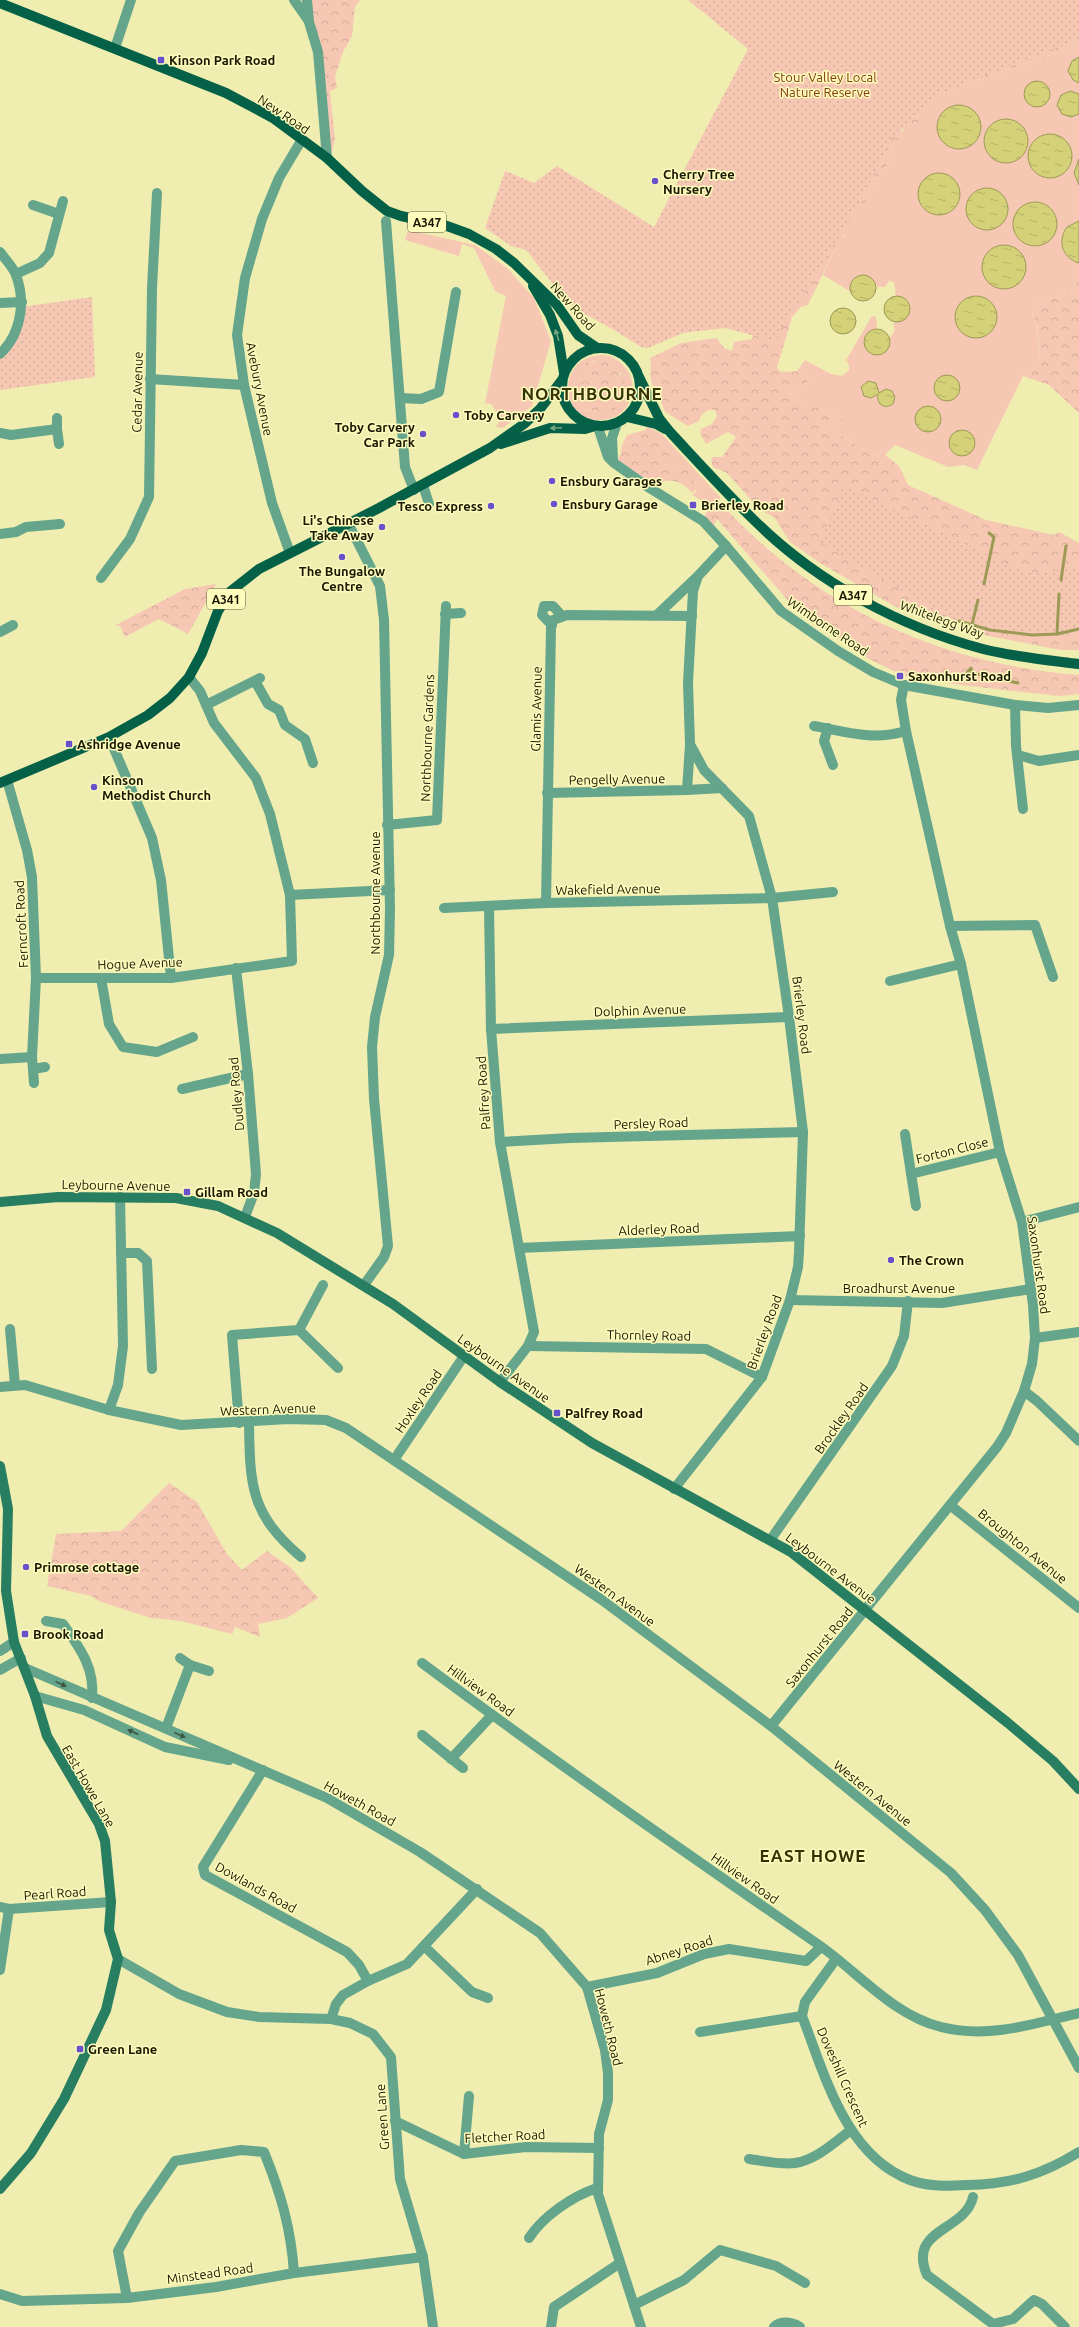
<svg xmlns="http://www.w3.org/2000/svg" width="1079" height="2327" font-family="Ubuntu,sans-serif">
  <defs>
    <pattern id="forest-crowns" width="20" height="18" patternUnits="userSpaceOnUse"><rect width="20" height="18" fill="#f6c8b3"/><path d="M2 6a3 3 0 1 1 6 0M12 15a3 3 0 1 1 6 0" fill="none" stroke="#d2ab98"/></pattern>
    <pattern id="park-dots" width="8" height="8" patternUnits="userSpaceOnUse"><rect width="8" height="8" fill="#f6c8b3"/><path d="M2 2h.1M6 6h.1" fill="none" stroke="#d2ab98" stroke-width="1.8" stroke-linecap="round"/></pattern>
    <pattern id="water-ripples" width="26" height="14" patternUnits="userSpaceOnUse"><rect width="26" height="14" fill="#d4d179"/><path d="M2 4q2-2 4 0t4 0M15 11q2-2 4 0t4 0" fill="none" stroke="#b5b367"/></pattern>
  </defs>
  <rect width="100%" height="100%" fill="#efeeb0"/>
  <g fill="#f6c8b3">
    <path d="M1079,45V281C1073,285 1073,290 1066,294C1050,301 1042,292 1032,312C1040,327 1036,345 1041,361L1038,366L1023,376L977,470L964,465L948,467L895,445L885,455L869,454L845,437L831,430L830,422L841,424L846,422C834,413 817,401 801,404L785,388L805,385L810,379L797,371L805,360L831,374L842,376L849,370V365L846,360L872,316L876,317L877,329H873L871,353C890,360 886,344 891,336C892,334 893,334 894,331C895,328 893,326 894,322L901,321L907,317L909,305L906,299L896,296L894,282L889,281L885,287H877L876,284L857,276L852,282L851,292L823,275L839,240L846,236L843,207L867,200L868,195L874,187L873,180L885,173L893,143L899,140L905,125L909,126L913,118L930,101L941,93Z"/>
    <polygon points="408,230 475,245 507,268 534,298 551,341 532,406 503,428 496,427 499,422 496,411 491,404 485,403 506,296 495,291 474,248 462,244 459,256 405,240"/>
    <path d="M603,355L596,362L592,361L586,371L593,377L591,381L580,382C575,411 585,412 611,412L620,402H605L610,399L611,392L619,390L621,374L614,370L613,362L610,356C630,365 640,387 627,406C623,413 615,418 608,419C561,430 551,356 603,355Z"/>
    <polygon points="647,426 662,434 721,498 708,504 692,495 696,492 697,484 693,480 663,465 667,459 667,449 668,448 645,433 622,445 627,435 646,430"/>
  </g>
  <g fill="url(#forest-crowns)">
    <polygon points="301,0 360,0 355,7 352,36 343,52 335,77 337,88 330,91 335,140 332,151 330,151 325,103 305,5"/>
    <path d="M1079,39V45L941,93L913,117L920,121L917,127L912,128L905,125L901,131L904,138L893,143L885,173L873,180L874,187L864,205H855L844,213L854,223L851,231L839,240L808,305L801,307L792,317L777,368L781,372L797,371L810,379L805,385L785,388L801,404L817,402L847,422L841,424L830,423L831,430L845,437L869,454L885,455L899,466L908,485L986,520L1054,535L1059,532L1079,543V650H1061L968,632L963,614L951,612L939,623L894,606L820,563L790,542L774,517L760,510L727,473L713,467L711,460L713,457H722L736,437L728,432L706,444L700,433L701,429L712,424L717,416L715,410C706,409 702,413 699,421L688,426L665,412C662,401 653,392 651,380C649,373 652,366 650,358L681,343L717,338L724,348L732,351L734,342L752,339L754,334L740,331L895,128L945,88Z"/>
    <path d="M1079,281V413L1049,385L1023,376L1038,366L1041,361C1037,345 1040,327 1032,312C1042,292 1050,301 1066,294C1073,290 1073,285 1079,281Z"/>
    <path d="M603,355L610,356L613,362L614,370C622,375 627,382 627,393H622L619,390L611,392V397L606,402L620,401C615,420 596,410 583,409L573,387L574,382L591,381L593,377L586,371L585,363L596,362Z"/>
    <path d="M645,433L657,436L669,448L666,452L671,457L664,465L675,471L690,469L694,473L693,480L699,488L692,493C681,480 668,477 653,486L617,460L621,454L622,445Z"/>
    <path d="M715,500H718C812,606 939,664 1079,675V694L1059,696L961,685L904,676L869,659L791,604L717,519L714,525H711L705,517L708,504Z"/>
    <polygon points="216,584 188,634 159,619 125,637 120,626 116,625 185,589"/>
    <polygon points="169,1483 197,1502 227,1554 242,1570 267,1551 290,1567 318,1598 287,1618 258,1624 260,1637 235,1627 232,1634 181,1621 151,1618 101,1602 91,1596 47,1586 56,1534 121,1531"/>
  </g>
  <g fill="url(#park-dots)">
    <polygon points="688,0 1079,0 1079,39 941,93 895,133 861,199 832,249 794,306 775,341 725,328 683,333 648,348 641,347 614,330 576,309 559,292 526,250 511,246 485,228 505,171 534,183 557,166 654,227 748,49"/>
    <polygon points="92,297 95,377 0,390 0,354 21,307"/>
    <polygon points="845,486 1026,573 1079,569 1079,630 1057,635 1033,636 957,622 819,542"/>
  </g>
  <g fill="url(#water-ripples)" stroke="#9c9a55">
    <polygon points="1079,57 1079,83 1073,80 1068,71 1072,61"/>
    <circle cx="1037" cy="94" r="13"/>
    <polygon points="1070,91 1079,94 1079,114 1071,117 1062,114 1057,105 1061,95"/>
    <circle cx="959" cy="127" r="22"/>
    <circle cx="1006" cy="141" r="22"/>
    <circle cx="1050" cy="156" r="22"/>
    <polygon points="1079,159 1079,185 1074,173"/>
    <circle cx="939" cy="194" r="21"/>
    <circle cx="987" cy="209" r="21"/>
    <circle cx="1035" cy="224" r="22"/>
    <path d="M1079,221V263C1062,258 1057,241 1067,227Z"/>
    <circle cx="1004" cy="267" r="22"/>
    <circle cx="863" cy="288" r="13"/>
    <circle cx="976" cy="317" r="21"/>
    <circle cx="897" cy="309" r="13"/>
    <circle cx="843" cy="321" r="13"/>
    <circle cx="877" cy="342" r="13"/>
    <circle cx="947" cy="388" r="13"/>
    <path d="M868,381L876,383L879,393L886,389L892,391L895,397L893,404C884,410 876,404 878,394L871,398L864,396L861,387Z"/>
    <circle cx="928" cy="419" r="13"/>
    <circle cx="962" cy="443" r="13"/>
  </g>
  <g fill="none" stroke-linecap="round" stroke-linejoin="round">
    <g stroke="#9c9a55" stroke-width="3">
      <polyline points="1061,580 1066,546"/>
      <polyline points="984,584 994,537 989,533"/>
      <polyline points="1059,594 1057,634 1079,629"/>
      <polyline points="959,621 990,630 1032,635 1057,634"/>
      <polyline points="972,624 978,600"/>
      <polyline points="972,673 966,678 965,675 971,668 972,673 1018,683"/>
    </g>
    <g stroke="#64a58b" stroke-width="10">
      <polyline points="294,0 308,20"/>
      <polyline points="307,0 309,22 318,52 327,158"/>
      <polyline points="115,48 131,0"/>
      <polyline points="33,205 59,214"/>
      <polyline points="386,221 405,467 414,490"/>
      <path d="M0,252C5,259 13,267 16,275C26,302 21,334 0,354"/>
      <polyline points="16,274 40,263 49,253 63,201"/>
      <polyline points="0,303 22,302"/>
      <polyline points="150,379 244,385"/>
      <polyline points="400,398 421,399 439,392 456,292"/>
      <polyline points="57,418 57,429"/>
      <polyline points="598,427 608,457 614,463 648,487 703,521 726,546 781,611 838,651 873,672 904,685 1015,705 1048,708 1079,705"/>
      <polyline points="0,433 11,435 57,429 59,444"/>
      <polyline points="613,459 612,438 617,423"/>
      <polyline points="423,485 429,504"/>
      <polyline points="348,523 380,586 384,620 390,909 389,955 375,1017 372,1047 374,1099 388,1246 384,1257 364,1285"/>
      <polyline points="0,534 16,532 26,527 60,524"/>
      <polyline points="290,553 272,503 244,385 237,335 245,278 262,219 279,178 301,141"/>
      <polyline points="101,578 130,539 149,497 152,288 157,193"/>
      <polyline points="445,614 461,613"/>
      <polyline points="657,615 696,578"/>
      <polyline points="552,625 542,615 544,606 553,606 562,616"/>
      <polyline points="0,632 13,625"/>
      <polyline points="255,681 268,704 279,710 285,725 305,739 313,763"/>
      <polyline points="206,705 260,678"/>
      <polyline points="1015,705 1016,746 1023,809"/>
      <path d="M814,726C847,732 873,741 906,731"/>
      <polyline points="828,728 824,741 833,765"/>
      <polyline points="109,737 152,838 161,880 171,978"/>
      <polyline points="1018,755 1039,761 1079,755"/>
      <polyline points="7,780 27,850 32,877 36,978 32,1057 34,1083"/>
      <polyline points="687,790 722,788"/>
      <polyline points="547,793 687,790 690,745"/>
      <polyline points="387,825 437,820 446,606"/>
      <polyline points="290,895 390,890"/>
      <polyline points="546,903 551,628 553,620 567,615 692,616"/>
      <polyline points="489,907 491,1029 500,1142 534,1332 528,1346 500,1382"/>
      <polyline points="444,908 546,903 772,898 833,892"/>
      <polyline points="950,926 1035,925 1053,977"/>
      <polyline points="236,968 248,1074 256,1174 254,1193 245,1217"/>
      <polyline points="36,978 171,978 292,961 290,895 270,814 256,778 214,723 200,691 189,677"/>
      <polyline points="101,978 109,1024 123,1047 157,1052 193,1037"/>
      <polyline points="890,981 961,964"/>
      <polyline points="491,1029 789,1017"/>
      <polyline points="0,1059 32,1057"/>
      <polyline points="33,1069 45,1067"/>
      <polyline points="182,1089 248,1074"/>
      <polyline points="905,1134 916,1206"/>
      <polyline points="500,1142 570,1138 803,1132"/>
      <polyline points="911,1174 1000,1152"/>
      <polyline points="1022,1222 1079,1207"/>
      <polyline points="519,1248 800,1236"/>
      <polyline points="121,1253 138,1253 147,1261 152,1369"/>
      <polyline points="790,1300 942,1303 1031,1289"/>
      <polyline points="10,1329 15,1385"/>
      <polyline points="299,1330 338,1368"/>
      <polyline points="1035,1338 1079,1332"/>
      <polyline points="528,1346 706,1349 762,1377"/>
      <polyline points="0,1387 25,1385 109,1410 181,1425 288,1419 326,1420 346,1428 602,1600 771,1726 951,1873 985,1910 1018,1955 1079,2068"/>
      <polyline points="1024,1391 1037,1401 1079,1441"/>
      <polyline points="109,1410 118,1385 123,1346 120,1197"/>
      <path d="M249,1422C250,1485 250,1514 301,1557"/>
      <polyline points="239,1423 232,1335 299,1330 323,1285"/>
      <polyline points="394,1460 464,1356"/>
      <polyline points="674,1489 762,1377 790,1300 798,1267 799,1252 803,1132 789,1017 772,898 749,816 704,770 690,744 688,683 693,591 698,576 726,546"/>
      <polyline points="950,1505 1079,1608"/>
      <polyline points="771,1539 892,1366 904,1336 908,1301"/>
      <path d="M46,1621L63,1624C80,1648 95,1668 92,1698"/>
      <polyline points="0,1651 14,1642"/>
      <path d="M422,1663C552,1760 686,1853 819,1945C859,1973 893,2015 941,2027C990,2039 1032,2024 1079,2013"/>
      <polyline points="190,1665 209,1671"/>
      <polyline points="25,1668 327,1798 420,1852 540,1933 587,1987 605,2050 608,2073 608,2100 599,2134 598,2194 641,2327"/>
      <polyline points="0,1670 21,1658"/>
      <polyline points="35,1696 84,1710 165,1747 229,1760"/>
      <polyline points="771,1726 997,1447 1006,1433 1024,1391 1032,1364 1035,1338 1033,1305 1022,1222 1000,1152 961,964 950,926 906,731 901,700 904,685"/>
      <polyline points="166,1728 190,1665 180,1658"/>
      <polyline points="422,1735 463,1768"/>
      <polyline points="451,1759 492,1715"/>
      <polyline points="263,1770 203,1867 205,1875 347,1952 359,1965 368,1981"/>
      <polyline points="0,1907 9,1909 111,1902"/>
      <polyline points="425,1947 472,1992 488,1998"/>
      <polyline points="118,1959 179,1994 227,2012 259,2017 331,2019 350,2023 373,2034 391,2057 400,2179 423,2257 433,2327"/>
      <path d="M836,1959L805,2002L802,2016C825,2075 845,2155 910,2180C929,2187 948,2186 967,2185C1011,2184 1042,2175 1079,2152"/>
      <polyline points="0,1970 9,1909"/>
      <polyline points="587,1987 657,1973 704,1954 729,1949 806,1961 821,1947"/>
      <polyline points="331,2019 336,2004 343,1995 368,1981 407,1964 477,1889"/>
      <polyline points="700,2032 802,2016"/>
      <polyline points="395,2121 464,2154 526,2147 599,2148"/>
      <polyline points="464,2154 469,2096"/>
      <path d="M749,2159C764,2161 781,2165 795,2163C816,2160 835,2142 851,2130"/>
      <path d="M973,2197C965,2232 907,2228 927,2275L993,2324L1013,2319L1034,2300L1042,2304L1065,2327"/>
      <path d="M529,2238C543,2216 573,2196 597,2188"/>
      <polyline points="0,2294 22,2301 127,2298 216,2287 294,2273 423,2257"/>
      <path d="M127,2298L118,2251L139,2213L175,2161L241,2150L264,2152C281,2194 291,2228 294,2273"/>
      <polyline points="634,2305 684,2280 720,2250 776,2266 805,2283"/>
      <polyline points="551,2327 554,2307 620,2263"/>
      <path d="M774,2327C781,2320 792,2322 800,2327"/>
    </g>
    <g stroke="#287e61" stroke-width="10">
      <polyline points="0,1202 58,1197 176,1198 218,1206 277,1233 393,1304 500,1382 592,1443 791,1552 1008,1723 1053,1761 1079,1789"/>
      <polyline points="0,1466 8,1509 6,1591 14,1642 35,1696 47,1736 99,1824 105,1841 111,1902 109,1930 118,1959 106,2010 64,2099 31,2153 0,2189"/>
    </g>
    <g stroke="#046046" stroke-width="10">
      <polyline points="0,3 226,93 273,118 327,158 362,191 387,211 401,216 447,226 469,234 496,249 514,263 557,305 578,335 597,348"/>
      <polyline points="533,286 550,315 558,336 564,373"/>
      <circle cx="601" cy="387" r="39"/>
      <path d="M639,377L659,418L670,432C698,462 726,493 756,522C817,582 900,627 983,649C1014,657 1047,660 1079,664"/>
      <polyline points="627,417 656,424 665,429"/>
      <polyline points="501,444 550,428 585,429 592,427"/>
      <polyline points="0,783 109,737 148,715 170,698 189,677 202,653 218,611 231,591 259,569 379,508 490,448 524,424 540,409 562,380"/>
    </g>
  </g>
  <defs><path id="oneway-solid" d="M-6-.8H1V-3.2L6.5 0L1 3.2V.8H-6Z"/></defs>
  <g fill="#74a67b">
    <use href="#oneway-solid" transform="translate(557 335) rotate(-108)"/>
    <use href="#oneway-solid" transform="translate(556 428) rotate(177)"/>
  </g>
  <g fill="#3b5740">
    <use href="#oneway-solid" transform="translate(61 1684) rotate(24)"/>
    <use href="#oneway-solid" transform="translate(133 1732) rotate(-156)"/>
    <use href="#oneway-solid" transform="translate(180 1735) rotate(24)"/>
  </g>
  <g fill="#6851cb" stroke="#fdfcbc" stroke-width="1.5">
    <rect x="157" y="56" width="8" height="8" rx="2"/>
    <circle cx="655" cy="181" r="4"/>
    <circle cx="456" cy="415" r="4"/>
    <circle cx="423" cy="434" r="4"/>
    <circle cx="552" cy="481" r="4"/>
    <circle cx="554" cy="504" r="4"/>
    <rect x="689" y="501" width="8" height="8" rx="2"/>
    <circle cx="491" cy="506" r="4"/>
    <circle cx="382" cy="527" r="4"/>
    <circle cx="342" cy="557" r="4"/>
    <rect x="896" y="672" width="8" height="8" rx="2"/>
    <rect x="65" y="740" width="8" height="8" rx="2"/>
    <circle cx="94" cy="787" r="4"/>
    <rect x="183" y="1188" width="8" height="8" rx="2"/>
    <circle cx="891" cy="1260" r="4"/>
    <rect x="553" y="1409" width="8" height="8" rx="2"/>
    <circle cx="26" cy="1567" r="4"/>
    <rect x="21" y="1630" width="8" height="8" rx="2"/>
    <rect x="76" y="2045" width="8" height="8" rx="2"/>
  </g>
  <g text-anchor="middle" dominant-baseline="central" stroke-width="3" stroke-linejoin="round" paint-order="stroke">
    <g fill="#fdfcbc" stroke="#5e5c3a" stroke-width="1">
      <rect x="408" y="212" width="38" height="20" rx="3"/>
      <rect x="834" y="585" width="38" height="20" rx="3"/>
      <rect x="207" y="589" width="38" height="20" rx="3"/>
    </g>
    <g font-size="12" font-weight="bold" fill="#1a1802">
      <text x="427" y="222">A347</text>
      <text x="853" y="595">A347</text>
      <text x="226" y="599">A341</text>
    </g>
    <g font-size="13" font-weight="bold" fill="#1a1802" stroke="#fdfcbc" text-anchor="start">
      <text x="169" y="60">Kinson Park Road</text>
      <text x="663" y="174">Cherry Tree<tspan x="663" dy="15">Nursery</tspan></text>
      <text x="464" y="415">Toby Carvery</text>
      <text x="415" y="427" text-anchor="end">Toby Carvery<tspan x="415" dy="15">Car Park</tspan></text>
      <text x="560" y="481">Ensbury Garages</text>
      <text x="562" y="504">Ensbury Garage</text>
      <text x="701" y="505">Brierley Road</text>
      <text x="483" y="506" text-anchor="end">Tesco Express</text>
      <text x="374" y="520" text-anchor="end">Li's Chinese<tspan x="374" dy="15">Take Away</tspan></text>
      <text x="342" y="571" text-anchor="middle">The Bungalow<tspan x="342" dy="15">Centre</tspan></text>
      <text x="908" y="676">Saxonhurst Road</text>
      <text x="77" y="744">Ashridge Avenue</text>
      <text x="102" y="780">Kinson<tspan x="102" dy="15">Methodist Church</tspan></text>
      <text x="195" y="1192">Gillam Road</text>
      <text x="899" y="1260">The Crown</text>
      <text x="565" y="1413">Palfrey Road</text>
      <text x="34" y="1567">Primrose cottage</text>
      <text x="33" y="1634">Brook Road</text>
      <text x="88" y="2049">Green Lane</text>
    </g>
    <g font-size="13" fill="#833b0e" stroke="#fdfcbc">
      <text x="825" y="77">Stour Valley Local<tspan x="825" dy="15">Nature Reserve</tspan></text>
    </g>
    <g font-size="13" fill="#1a1802" stroke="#fdfcbc">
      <text transform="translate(284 114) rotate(34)">New Road</text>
      <text transform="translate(573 306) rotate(48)">New Road</text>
      <text transform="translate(260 389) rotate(79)">Avebury Avenue</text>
      <text transform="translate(137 392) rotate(-89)">Cedar Avenue</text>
      <text transform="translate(942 619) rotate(20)">Whitelegg Way</text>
      <text transform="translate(828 626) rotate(34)">Wimborne Road</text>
      <text transform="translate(536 709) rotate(-89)">Glamis Avenue</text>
      <text transform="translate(427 738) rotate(-88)">Northbourne Gardens</text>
      <text transform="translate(617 779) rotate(-1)">Pengelly Avenue</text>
      <text transform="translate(608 889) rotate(-1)">Wakefield Avenue</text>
      <text transform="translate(375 893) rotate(-90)">Northbourne Avenue</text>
      <text transform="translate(21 924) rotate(-93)">Ferncroft Road</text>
      <text transform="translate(140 963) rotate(-2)">Hogue Avenue</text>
      <text transform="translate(640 1010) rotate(-2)">Dolphin Avenue</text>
      <text transform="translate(802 1015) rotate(83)">Brierley Road</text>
      <text transform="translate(483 1093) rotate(-94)">Palfrey Road</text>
      <text transform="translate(236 1094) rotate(-95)">Dudley Road</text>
      <text transform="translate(651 1123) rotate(-2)">Persley Road</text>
      <text transform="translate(952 1150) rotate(-14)">Forton Close</text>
      <text transform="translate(116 1185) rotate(1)">Leybourne Avenue</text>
      <text transform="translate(659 1229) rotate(-2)">Alderley Road</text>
      <text transform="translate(1039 1265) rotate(82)">Saxonhurst Road</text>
      <text x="899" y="1288">Broadhurst Avenue</text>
      <text transform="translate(764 1332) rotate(-70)">Brierley Road</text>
      <text transform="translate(649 1335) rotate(1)">Thornley Road</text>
      <text transform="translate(504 1368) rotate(35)">Leybourne Avenue</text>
      <text transform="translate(418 1401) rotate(-56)">Hoxley Road</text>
      <text transform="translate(268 1409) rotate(-2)">Western Avenue</text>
      <text transform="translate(841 1418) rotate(-55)">Brockley Road</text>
      <text transform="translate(1023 1546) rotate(39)">Broughton Avenue</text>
      <text transform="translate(831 1568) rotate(37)">Leybourne Avenue</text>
      <text transform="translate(615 1595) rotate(36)">Western Avenue</text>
      <text transform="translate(819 1647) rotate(-51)">Saxonhurst Road</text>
      <text transform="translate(481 1690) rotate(36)">Hillview Road</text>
      <text transform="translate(89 1786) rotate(60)">East Howe Lane</text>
      <text transform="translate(873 1793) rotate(39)">Western Avenue</text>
      <text transform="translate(360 1803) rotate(29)">Howeth Road</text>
      <text transform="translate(745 1878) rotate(35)">Hillview Road</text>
      <text transform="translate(256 1887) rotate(29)">Dowlands Road</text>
      <text transform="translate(55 1893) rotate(-4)">Pearl Road</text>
      <text transform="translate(679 1950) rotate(-18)">Abney Road</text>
      <text transform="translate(609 2027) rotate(76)">Howeth Road</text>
      <text transform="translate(843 2077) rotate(66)">Doveshill Crescent</text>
      <text transform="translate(382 2117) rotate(-94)">Green Lane</text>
      <text transform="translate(505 2136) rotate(-3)">Fletcher Road</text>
      <text transform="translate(210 2273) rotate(-8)">Minstead Road</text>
    </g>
    <g font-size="17" font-weight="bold" letter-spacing="1" fill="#353303" stroke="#fdfcbc">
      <text x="592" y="393">NORTHBOURNE</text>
      <text x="813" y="1855">EAST HOWE</text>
    </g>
  </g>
</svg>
